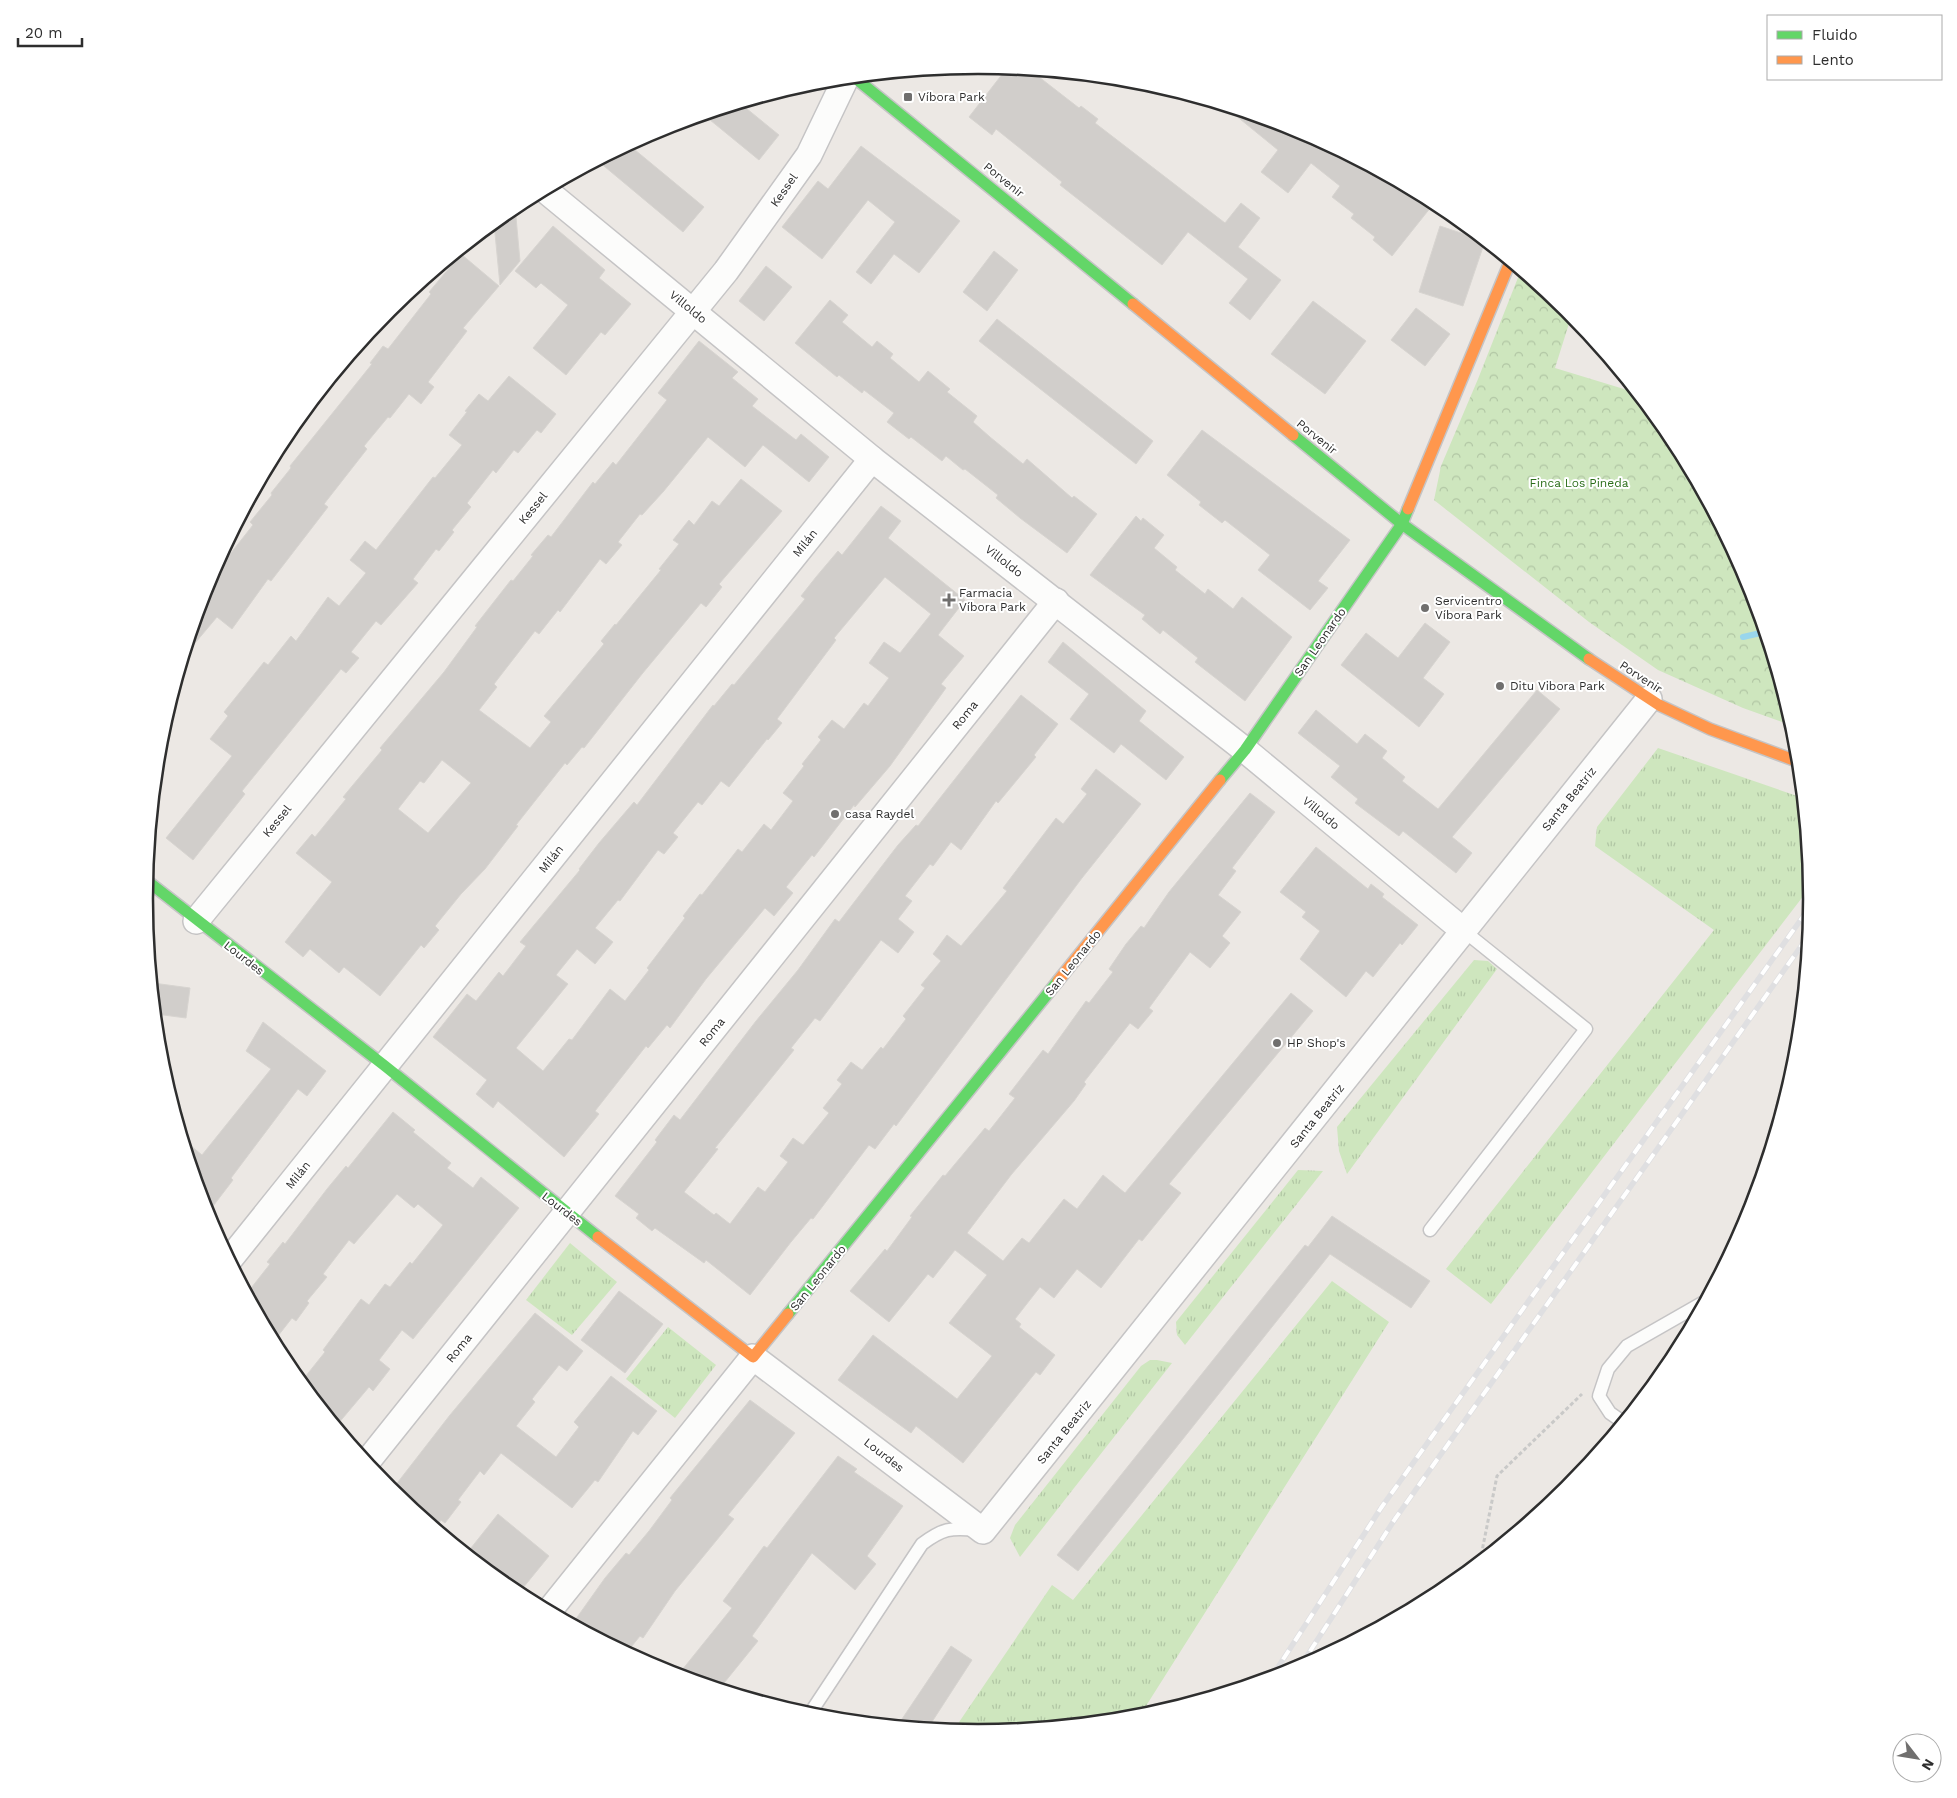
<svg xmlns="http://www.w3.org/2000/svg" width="1957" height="1798" font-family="'Work Sans',sans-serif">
  <defs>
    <pattern id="grass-tufts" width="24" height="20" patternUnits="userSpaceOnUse" patternTransform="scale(1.25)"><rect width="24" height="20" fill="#cee6be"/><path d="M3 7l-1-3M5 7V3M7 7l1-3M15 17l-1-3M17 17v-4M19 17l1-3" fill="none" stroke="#b1c6a4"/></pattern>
    <pattern id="forest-crowns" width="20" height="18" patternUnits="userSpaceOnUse" patternTransform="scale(1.25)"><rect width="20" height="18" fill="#cee6be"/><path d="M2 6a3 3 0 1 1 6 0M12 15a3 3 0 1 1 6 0" fill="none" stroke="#b1c6a4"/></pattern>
  </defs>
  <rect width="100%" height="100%" fill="#ece8e4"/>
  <g fill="url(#grass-tufts)">
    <polygon points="1658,748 1803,798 1811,886 1491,1304 1446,1269 1714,930 1595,846 1597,827"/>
    <polygon points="1474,960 1488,961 1497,969 1347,1174 1339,1151 1337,1127"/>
    <polygon points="1298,1170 1323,1171 1185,1345 1177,1335 1176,1322"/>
    <polygon points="570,1243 617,1282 572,1335 526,1300"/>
    <polygon points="1332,1281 1389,1322 1139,1717 978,1733 953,1731 1052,1585 1073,1600"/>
    <polygon points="668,1327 716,1365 675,1418 626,1379"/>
    <polygon points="1150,1360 1157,1360 1172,1363 1020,1557 1010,1538 1015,1525 1141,1366"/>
  </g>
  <polygon fill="url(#forest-crowns)" points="1521,270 1572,314 1555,368 1637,393 1672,436 1749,580 1793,726 1743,708 1658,670 1589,622 1434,500 1441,466 1478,379"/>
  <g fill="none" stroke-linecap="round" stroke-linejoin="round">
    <polyline stroke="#99d6ec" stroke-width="6" points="1743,637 1765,632"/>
  </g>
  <g fill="#d1cecb" stroke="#d7d4d0" fill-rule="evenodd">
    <polygon points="1007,68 1030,70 1079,108 1081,106 1098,119 1095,123 1225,223 1241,203 1260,218 1238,247 1281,280 1250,320 1229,303 1248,279 1188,232 1162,265 1060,185 1062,182 996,129 992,135 969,117"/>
    <polygon points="741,104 779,135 759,160 704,115"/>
    <polygon points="1224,106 1298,129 1435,202 1392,256 1373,240 1375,237 1351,218 1354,214 1332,197 1340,186 1311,163 1288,193 1261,172 1278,150"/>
    <polygon points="629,145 704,207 683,232 598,161"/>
    <polygon points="861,146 960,221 919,273 894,254 871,284 856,272 895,222 868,200 822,259 782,227 818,181 828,189"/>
    <polygon points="515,206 520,261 500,285 494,223"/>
    <polygon points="553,226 605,270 599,278 631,304 605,335 601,332 566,375 533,348 568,305 541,283 536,288 515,271"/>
    <polygon points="1440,226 1485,241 1463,306 1419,292"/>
    <polygon points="994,251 1018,270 987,311 963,292"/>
    <polygon points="461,254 499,286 463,328 467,331 428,382 434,387 421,404 409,394 390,418 388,417 364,446 367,449 324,504 328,507 271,581 268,579 232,629 217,617 185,655 208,582 253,525 250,522 272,495 271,493 291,468 290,466 372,364 370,363 383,346 388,349 431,294 429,292"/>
    <polygon points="766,266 792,287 764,321 739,301"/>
    <polygon points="830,300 848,315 842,322 872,347 877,341 893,354 890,358 919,382 928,371 950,389 947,392 977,416 973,422 990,437 1023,464 1027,459 1072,498 1074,496 1097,514 1067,553 1020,518 996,498 998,495 965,469 963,470 946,456 942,461 911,437 909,439 887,422 894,413 864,390 862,393 839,375 837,377 795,343"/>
    <polygon points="1313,301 1366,341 1325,394 1271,354"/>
    <polygon points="1416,308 1450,334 1425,366 1391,340"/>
    <polygon points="997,319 1153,441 1136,464 979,341"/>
    <path d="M699,341L738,372L732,378L758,399L752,406L796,440L801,434L829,457L809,482L763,445L745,467L708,437L663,492L642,515L640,514L618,542L622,545L606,564L600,559L560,612L558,610L539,634L535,631L494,684L497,687L479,710L530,748L551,722L544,716L604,644L601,641L615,624L616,625L661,570L659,569L679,544L673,540L689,520L694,525L712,501L719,506L741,479L782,511L719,584L722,587L706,607L701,603L642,674L584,748L582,747L567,765L565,763L516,825L518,826L485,869L461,894L435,926L439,930L424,948L421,945L380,996L344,967L339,973L310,949L303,957L285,942L332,882L296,853L312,834L315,837L346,799L343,797L382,750L380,748L444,672L477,627L475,626L511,580L513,581L533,556L531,555L548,535L551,537L593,482L595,484L613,462L616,465L667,400L658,393ZM442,760L471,783L428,833L398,809L420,781L424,783Z"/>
    <polygon points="509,376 556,414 541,433 537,430 518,453 514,450 496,473 493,470 467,503 471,507 452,530 454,532 439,551 436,549 413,579 418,583 381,625 376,621 351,652 359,658 346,673 341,669 242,791 245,794 193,860 166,838 232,756 210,739 228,716 224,712 264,662 268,665 291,636 296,641 328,597 339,606 366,573 350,560 365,541 376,550 433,477 435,478 462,445 449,435 467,412 465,411 479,394 488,401"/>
    <polygon points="1202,430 1350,540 1318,581 1328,588 1310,610 1258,570 1270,555 1225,520 1222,523 1199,505 1201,502 1167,475"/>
    <path d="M881,506L901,521L888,538L965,600L938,635L964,656L941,684L946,688L890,766L855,807L854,805L814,857L812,855L786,887L793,893L774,916L765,908L706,979L670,1028L667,1025L648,1048L646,1046L595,1111L599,1114L564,1157L498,1101L493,1108L476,1094L487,1080L433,1037L467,994L476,1001L499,972L503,976L526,946L520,942L580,870L579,869L599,843L634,802L637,805L713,705L714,706L732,684L734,685L805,599L801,596L816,577L838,551L842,555ZM885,577L931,614L900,653L884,642L869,663L889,678L868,706L864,703L844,729L832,720L818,737L821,740L802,764L804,766L783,793L793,801L771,830L764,824L742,852L738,849L702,895L700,894L683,916L685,918L647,968L649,970L625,1001L610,989L572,1040L569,1039L543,1071L516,1048L568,984L556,975L577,949L595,964L613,942L595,928L618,900L620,901L658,850L664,854L678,837L673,833L698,802L702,805L721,781L729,787L767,739L768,740L782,723L777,719L836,640L834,638Z"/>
    <polygon points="1136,516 1141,521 1143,518 1164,535 1154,548 1177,567 1175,570 1205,594 1208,589 1233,609 1242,597 1292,637 1245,701 1195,662 1198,658 1163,630 1160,634 1142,619 1145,615 1090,575"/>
    <polygon points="1425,623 1450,642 1423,678 1444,694 1419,727 1341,665 1366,633 1398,658"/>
    <polygon points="1063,642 1146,711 1139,721 1184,757 1166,780 1121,744 1114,753 1070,719 1089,694 1048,662"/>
    <polygon points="1537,690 1560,709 1452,837 1472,853 1456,873 1403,831 1399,836 1355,803 1358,799 1331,777 1340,766 1298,733 1316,710 1357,744 1365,734 1387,751 1382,758 1405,777 1402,781 1438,809"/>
    <polygon points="1021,695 1058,724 1034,755 1036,757 998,803 996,801 961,850 951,842 933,866 930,864 905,896 912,901 898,919 914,932 898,953 881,940 820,1021 815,1018 791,1048 794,1050 715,1148 718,1149 684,1192 714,1215 716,1213 730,1224 758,1187 765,1192 788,1162 780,1156 793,1138 803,1145 829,1113 823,1108 842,1084 837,1080 851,1062 862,1070 881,1047 883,1049 906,1019 903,1016 925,988 921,985 941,961 933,954 947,935 961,946 1007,891 1003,888 1056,818 1063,824 1087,794 1081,789 1096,769 1141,804 1082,878 896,1126 894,1124 875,1149 869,1145 813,1219 811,1218 791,1242 750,1295 706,1260 704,1263 655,1228 652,1231 636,1218 639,1214 615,1196 657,1142 655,1140 674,1115 680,1120 756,1021 798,970 835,919 839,922 898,845 916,825 918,826"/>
    <polygon points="1250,793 1275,812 1232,868 1236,871 1218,895 1241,912 1222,936 1230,943 1210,968 1190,952 1149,1008 1153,1011 1138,1029 1130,1023 1084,1082 1086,1084 1074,1101 1011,1175 967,1233 1003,1261 1022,1238 1029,1243 1064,1199 1077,1209 1103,1175 1125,1193 1291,993 1313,1011 1169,1184 1181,1193 1142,1241 1139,1239 1101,1288 1077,1269 1054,1298 1040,1287 1015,1319 1021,1324 1019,1327 1055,1355 1040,1375 1036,1372 963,1463 916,1426 911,1433 838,1380 873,1335 957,1399 992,1356 949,1323 987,1275 955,1250 933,1278 928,1274 889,1322 850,1291 885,1249 887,1251 912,1217 910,1216 943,1175 945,1176 985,1128 989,1131 1015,1098 1009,1094 1043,1050 1048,1054 1086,1001 1089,1003 1113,972 1109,969 1126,944 1141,926 1144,928 1169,892"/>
    <polygon points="1316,847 1368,889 1371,884 1384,894 1382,897 1418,925 1402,945 1400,943 1373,977 1366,971 1346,997 1300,959 1320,931 1302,917 1306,912 1280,892"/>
    <polygon points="153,983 190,988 186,1018 156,1014"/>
    <polygon points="263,1022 326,1071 307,1096 298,1089 231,1178 233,1180 207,1214 185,1141 202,1155 271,1069 246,1051"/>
    <polygon points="393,1112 415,1130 413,1132 451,1163 447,1168 473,1188 481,1177 519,1208 413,1339 402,1330 379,1360 390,1369 373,1391 369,1387 337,1425 301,1382 325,1352 323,1350 361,1299 369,1305 385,1284 390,1287 410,1262 412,1264 443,1225 418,1204 414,1208 397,1194 354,1244 349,1240 323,1274 327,1277 307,1301 309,1303 296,1321 292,1318 274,1341 248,1292 270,1264 267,1262 283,1242 285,1244 327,1189 346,1166 348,1168"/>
    <polygon points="1332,1216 1430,1281 1411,1308 1330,1254 1078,1571 1057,1555 1305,1245 1308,1247"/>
    <polygon points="619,1291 663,1324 625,1373 581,1340"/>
    <polygon points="535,1313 583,1351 567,1371 559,1365 532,1399 535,1402 516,1426 556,1457 579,1427 574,1422 611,1376 657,1411 638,1435 633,1431 598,1482 595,1480 572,1508 501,1453 484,1475 480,1471 458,1500 461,1502 445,1523 441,1520 436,1527 391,1491 450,1415"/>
    <polygon points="750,1400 795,1433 728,1515 734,1519 675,1591 643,1638 640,1636 627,1652 573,1623 605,1578 626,1553 629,1555 649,1531 672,1500 670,1498"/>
    <polygon points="838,1456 857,1469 854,1472 903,1506 867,1556 876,1564 855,1590 812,1553 752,1636 758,1641 720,1688 678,1675 732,1608 723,1601 764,1546 767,1548"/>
    <polygon points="498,1514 549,1556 518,1594 467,1553"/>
    <polygon points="951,1646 972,1660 928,1728 898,1725"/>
  </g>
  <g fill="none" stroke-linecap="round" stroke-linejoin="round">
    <g stroke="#c5c4c5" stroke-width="15">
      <g id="lane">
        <polyline points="1430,1230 1586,1029 1464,931"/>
        <polyline points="1623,1422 1610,1413 1599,1396 1608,1369 1627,1346 1704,1302"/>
        <path d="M809,1715L922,1544C942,1529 951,1527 976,1530"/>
      </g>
    </g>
    <g stroke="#c5c4c5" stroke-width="28">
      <g id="street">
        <polyline points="545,190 872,459 1245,750 1464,931"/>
        <polyline points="196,921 726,271 809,155 846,78"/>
        <polyline points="230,1259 872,459"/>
        <polyline points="367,1462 1056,601"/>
        <polyline points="549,1611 753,1357 983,1531 1649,699"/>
      </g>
    </g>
    <g stroke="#c5c4c5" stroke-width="14">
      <g id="fast">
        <polyline points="854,77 1133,304"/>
        <polyline points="1293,435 1402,524 1589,659"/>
        <polyline points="1220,780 1245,750 1402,524 1408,509"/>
        <polyline points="146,880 385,1066 598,1237"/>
        <polyline points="788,1314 1058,981"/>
      </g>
    </g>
    <g stroke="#c5c4c5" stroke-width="14">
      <g id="slow">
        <polyline points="1133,304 1293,435"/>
        <polyline points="1408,509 1510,262"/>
        <polyline points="1589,659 1659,705 1710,729 1799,762"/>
        <polyline points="1058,981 1220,780"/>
        <polyline points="598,1237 753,1357 788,1314"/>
      </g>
    </g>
    <polyline stroke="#c9c9c8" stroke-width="3" stroke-dasharray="4 2.5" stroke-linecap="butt" points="1480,1561 1497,1476 1582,1394"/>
    <use href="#lane" stroke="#fcfcfb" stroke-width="12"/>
    <use href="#street" stroke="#fcfcfb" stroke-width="25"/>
    <use href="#fast" stroke="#63d668" stroke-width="11"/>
    <use href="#slow" stroke="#ff974d" stroke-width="11"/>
    <g stroke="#dfdfe1" stroke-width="5.5">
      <g id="rail">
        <polyline points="1298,1670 1395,1519 1809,935"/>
        <polyline points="1271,1678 1381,1508 1812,904"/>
      </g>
    </g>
    <use href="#rail" stroke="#fff" stroke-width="4" stroke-dasharray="11" stroke-linecap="butt"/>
  </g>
  <g fill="#706f6e" stroke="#fff" stroke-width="2">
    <rect x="903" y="92" width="10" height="10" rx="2.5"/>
    <path d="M946.5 592.5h5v5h5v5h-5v5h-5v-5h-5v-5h5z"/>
    <circle cx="1425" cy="608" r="5"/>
    <circle cx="1500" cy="686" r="5"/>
    <circle cx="835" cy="814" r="5"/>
    <circle cx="1277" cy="1043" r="5"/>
  </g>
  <g text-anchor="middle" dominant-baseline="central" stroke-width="4" stroke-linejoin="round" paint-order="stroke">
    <g font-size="12" fill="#2e2e2e" stroke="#fff" text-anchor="start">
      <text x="918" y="97">Víbora Park</text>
      <text x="959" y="593">Farmacia<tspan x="959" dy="14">Víbora Park</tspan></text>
      <text x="1435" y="601">Servicentro<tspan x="1435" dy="14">Víbora Park</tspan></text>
      <text x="1510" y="686">Ditu Vibora Park</text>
      <text x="845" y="814">casa Raydel</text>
      <text x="1287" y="1043">HP Shop's</text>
    </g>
    <g font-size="12" fill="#2e2e2e" stroke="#fff">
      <text transform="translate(1004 180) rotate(39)">Porvenir</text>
      <text transform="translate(784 190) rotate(-55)">Kessel</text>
      <text transform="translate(688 307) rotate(39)">Villoldo</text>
      <text transform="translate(1317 437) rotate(39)">Porvenir</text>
      <text transform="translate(533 508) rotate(-51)">Kessel</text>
      <text transform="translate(805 543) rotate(-51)">Milán</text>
      <text transform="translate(1004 561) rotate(38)">Villoldo</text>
      <text transform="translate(1320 642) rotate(-55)">San Leonardo</text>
      <text transform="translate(1641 677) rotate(33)">Porvenir</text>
      <text transform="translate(965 715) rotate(-51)">Roma</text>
      <text transform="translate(1569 799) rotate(-51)">Santa Beatriz</text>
      <text transform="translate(1321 813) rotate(40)">Villoldo</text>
      <text transform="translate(277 821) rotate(-51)">Kessel</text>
      <text transform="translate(551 859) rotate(-51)">Milán</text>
      <text transform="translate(244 958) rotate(38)">Lourdes</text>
      <text transform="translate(1073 963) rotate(-51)">San Leonardo</text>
      <text transform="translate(712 1032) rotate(-51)">Roma</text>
      <text transform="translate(1317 1116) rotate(-51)">Santa Beatriz</text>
      <text transform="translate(298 1175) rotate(-51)">Milán</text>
      <text transform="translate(562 1209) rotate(38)">Lourdes</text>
      <text transform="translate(818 1278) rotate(-51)">San Leonardo</text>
      <text transform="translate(459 1348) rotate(-51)">Roma</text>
      <text transform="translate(1064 1432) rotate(-51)">Santa Beatriz</text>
      <text transform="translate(884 1455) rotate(38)">Lourdes</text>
    </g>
    <g font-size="12" fill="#2c6e1b" stroke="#fff">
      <text x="1579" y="483">Finca Los Pineda</text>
    </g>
  </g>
  <path d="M0 0H1957V1798H0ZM153 899a825 825 0 1 1 1650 0a825 825 0 1 1-1650 0Z" fill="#fff" fill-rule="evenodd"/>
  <path fill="none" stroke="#2e2e2e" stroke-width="2.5" d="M153 899a825 825 0 1 1 1650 0a825 825 0 1 1-1650 0Z"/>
  <rect x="1767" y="15" width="175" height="65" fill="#ffffff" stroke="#ababab"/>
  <rect x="1777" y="31" width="25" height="8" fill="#63d668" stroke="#ababab"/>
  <text x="1812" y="40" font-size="15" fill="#2e2e2e">Fluido</text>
  <rect x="1777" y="56" width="25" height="8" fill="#ff974d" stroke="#ababab"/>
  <text x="1812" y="65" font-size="15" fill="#2e2e2e">Lento</text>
  <g transform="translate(1917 1758) rotate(121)"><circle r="24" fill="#ffffff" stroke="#ababab"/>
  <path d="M0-4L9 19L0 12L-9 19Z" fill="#706f6e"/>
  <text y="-8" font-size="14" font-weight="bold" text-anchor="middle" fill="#2e2e2e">N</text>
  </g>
  <path d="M18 38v8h64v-8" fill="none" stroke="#2e2e2e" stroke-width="2.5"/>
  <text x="25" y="38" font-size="15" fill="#2e2e2e" stroke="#ffffff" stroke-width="4" paint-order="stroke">20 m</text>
</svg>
